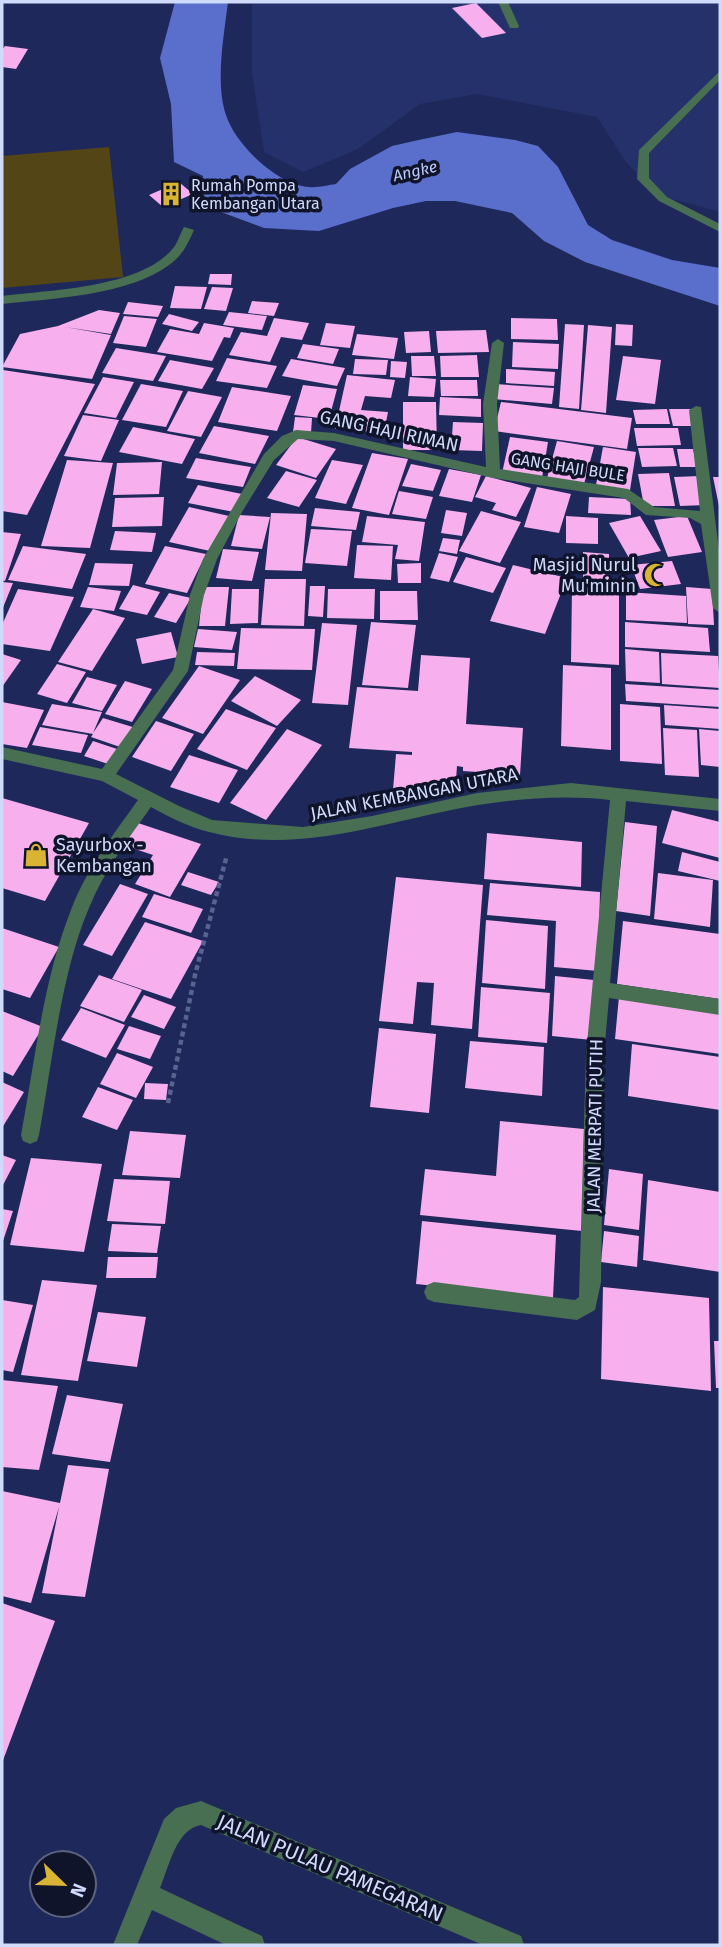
<svg xmlns="http://www.w3.org/2000/svg" width="722" height="1947" font-family="'Fira Sans',sans-serif">
  <rect width="100%" height="100%" fill="#1e285b"/>
  <polygon fill="#25316a" points="252,2 720,2 720,212 658,195 626,162 597,117 477,94 420,104 358,149 303,172 264,152 252,73"/>
  <polygon fill="#544516" points="109,147 123,277 2,288 2,156"/>
  <path fill="#5a6fcc" d="M175,2H228C224,35 215,83 226,115C235,144 277,185 309,187C317,188 328,185 336,184L350,169L392,146L414,141L457,132L515,140L538,146L558,167L588,225L612,240L672,260L720,268V306L585,262L544,241L512,213L455,201H426L393,208L319,231L264,228L221,212L204,196L203,176L174,162L171,104L160,58Z"/>
  <g fill="#f7afed">
    <polygon points="476,3 506,33 482,38 452,8"/>
    <polygon points="5,46 28,49 16,69 2,67 2,50"/>
    <polygon points="179,182 193,194 163,207 149,195"/>
    <polygon points="210,274 232,274 231,285 208,284"/>
    <polygon points="175,286 207,287 201,309 170,308"/>
    <polygon points="212,287 233,288 226,311 204,309"/>
    <polygon points="252,301 279,303 274,316 248,313"/>
    <polygon points="128,302 163,306 158,317 123,314"/>
    <polygon points="99,310 120,313 111,334 65,327 111,335 92,379 2,367 20,334 58,326"/>
    <polygon points="229,312 267,316 262,330 223,325"/>
    <polygon points="169,314 199,322 192,331 162,324"/>
    <polygon points="124,316 157,319 146,347 113,343"/>
    <polygon points="274,318 309,323 302,340 281,337 270,362 229,355 241,332 267,336"/>
    <polygon points="511,318 557,319 558,340 511,339"/>
    <polygon points="204,323 234,328 230,338 224,337 212,361 157,352 170,329 199,334"/>
    <polygon points="326,323 355,326 350,348 320,345"/>
    <polygon points="565,324 584,325 579,409 559,407"/>
    <polygon points="616,324 633,325 632,346 615,345"/>
    <polygon points="588,325 612,327 606,413 581,410"/>
    <polygon points="486,330 489,352 438,353 436,331"/>
    <polygon points="429,331 431,352 406,353 404,332"/>
    <polygon points="357,334 398,338 394,359 352,355"/>
    <polygon points="513,342 559,344 558,369 512,367"/>
    <polygon points="303,344 339,349 333,364 297,358"/>
    <polygon points="116,348 166,356 153,381 102,373"/>
    <polygon points="477,355 479,377 441,377 440,356"/>
    <polygon points="411,356 434,356 436,376 412,376"/>
    <polygon points="623,356 661,360 655,404 616,400"/>
    <polygon points="227,358 277,366 267,388 216,381"/>
    <polygon points="291,359 345,368 337,386 282,376"/>
    <polygon points="355,359 388,360 386,375 353,374"/>
    <polygon points="170,360 214,368 202,389 158,381"/>
    <polygon points="391,361 407,362 405,378 390,377"/>
    <polygon points="506,369 555,372 554,386 506,383"/>
    <polygon points="3,370 95,384 27,515 2,511"/>
    <polygon points="347,375 395,380 391,398 365,396 361,410 388,412 384,433 335,429"/>
    <polygon points="103,377 134,382 116,418 84,413"/>
    <polygon points="410,377 436,379 434,397 408,396"/>
    <polygon points="440,380 477,380 478,396 441,396"/>
    <polygon points="141,384 183,391 166,427 122,420"/>
    <polygon points="495,384 554,388 552,404 493,399"/>
    <polygon points="303,385 337,389 329,419 294,415"/>
    <polygon points="232,387 291,396 277,431 218,422"/>
    <polygon points="188,391 222,397 201,437 167,431"/>
    <polygon points="440,397 481,399 481,417 439,415"/>
    <polygon points="403,402 436,402 437,450 403,450"/>
    <polygon points="501,402 632,418 627,449 494,431"/>
    <polygon points="667,409 670,424 636,424 633,410"/>
    <polygon points="669,409 691,409 695,426 673,426"/>
    <polygon points="83,415 119,420 101,461 64,456"/>
    <polygon points="295,417 312,418 311,433 293,432"/>
    <polygon points="453,422 483,423 482,451 451,450"/>
    <polygon points="214,426 269,436 255,464 199,453"/>
    <polygon points="133,427 195,439 182,464 119,452"/>
    <polygon points="634,428 678,428 681,445 637,446"/>
    <polygon points="297,437 336,449 316,478 276,465"/>
    <polygon points="510,437 548,442 542,478 502,473"/>
    <polygon points="557,441 594,447 584,484 547,478"/>
    <polygon points="603,447 636,452 630,490 596,485"/>
    <polygon points="638,448 673,448 677,466 642,467"/>
    <polygon points="677,449 693,449 697,467 680,467"/>
    <polygon points="372,453 408,459 389,515 352,508"/>
    <polygon points="196,458 251,467 243,487 186,478"/>
    <polygon points="67,460 113,463 90,548 41,546"/>
    <polygon points="332,460 363,465 346,504 315,498"/>
    <polygon points="162,462 159,494 113,495 117,463"/>
    <polygon points="411,464 441,470 433,491 402,486"/>
    <polygon points="449,469 481,475 472,502 439,496"/>
    <polygon points="286,471 317,480 299,507 267,498"/>
    <polygon points="669,473 675,506 644,506 638,474"/>
    <polygon points="486,476 531,488 516,517 492,510 496,503 475,497"/>
    <polygon points="700,476 706,505 680,506 674,477"/>
    <polygon points="713,477 720,477 720,506 719,506"/>
    <polygon points="198,485 242,494 234,512 188,503"/>
    <polygon points="537,487 571,494 559,533 524,527"/>
    <polygon points="399,491 433,497 426,519 392,514"/>
    <polygon points="164,497 162,526 112,527 115,498"/>
    <polygon points="589,497 630,499 631,515 588,513"/>
    <polygon points="189,507 229,516 210,551 169,542"/>
    <polygon points="315,508 360,512 356,530 311,526"/>
    <polygon points="446,510 467,513 462,536 441,533"/>
    <polygon points="481,511 521,522 500,563 459,551"/>
    <polygon points="271,513 307,514 302,571 265,570"/>
    <polygon points="239,515 270,517 262,549 231,546"/>
    <polygon points="367,516 425,522 419,561 395,559 398,545 362,542"/>
    <polygon points="566,516 598,518 598,544 566,543"/>
    <polygon points="640,516 661,551 629,558 609,523"/>
    <polygon points="687,516 702,552 668,557 654,520"/>
    <polygon points="311,529 352,531 347,566 305,563"/>
    <polygon points="115,531 156,533 152,552 110,550"/>
    <polygon points="2,532 21,534 5,581 2,580"/>
    <polygon points="443,538 460,540 457,554 439,551"/>
    <polygon points="357,545 393,546 391,580 354,578"/>
    <polygon points="23,546 86,554 72,589 8,580"/>
    <polygon points="165,546 206,554 187,593 145,584"/>
    <polygon points="223,549 259,552 252,581 216,578"/>
    <polygon points="583,552 609,554 609,581 583,579"/>
    <polygon points="439,553 458,557 449,582 430,578"/>
    <polygon points="466,557 506,568 493,593 453,582"/>
    <polygon points="672,561 681,584 640,589 631,565"/>
    <polygon points="95,563 133,564 129,586 89,585"/>
    <polygon points="421,563 421,583 398,583 397,564"/>
    <polygon points="513,565 567,578 545,634 490,621"/>
    <polygon points="265,579 306,579 304,626 261,625"/>
    <polygon points="2,582 13,583 2,610"/>
    <polygon points="133,585 160,592 147,615 119,609"/>
    <polygon points="310,586 325,586 323,617 308,616"/>
    <polygon points="572,586 619,589 619,665 571,662"/>
    <polygon points="88,587 121,591 114,611 80,607"/>
    <polygon points="203,587 229,587 225,626 199,626"/>
    <polygon points="686,587 712,589 714,625 688,624"/>
    <polygon points="18,589 74,597 50,651 2,644 2,625"/>
    <polygon points="232,589 259,589 258,623 230,624"/>
    <polygon points="328,589 375,589 374,619 327,618"/>
    <polygon points="380,591 417,591 418,620 380,620"/>
    <polygon points="626,592 686,596 687,623 626,620"/>
    <polygon points="169,593 191,598 176,623 154,617"/>
    <polygon points="93,609 125,618 92,671 58,662"/>
    <polygon points="371,622 416,625 408,688 362,685"/>
    <polygon points="625,622 708,628 710,652 625,647"/>
    <polygon points="322,623 357,625 348,705 312,703"/>
    <polygon points="241,628 315,629 312,670 237,669"/>
    <polygon points="198,629 237,632 232,650 194,647"/>
    <polygon points="171,632 178,657 142,664 136,639"/>
    <polygon points="625,649 659,652 660,683 626,681"/>
    <polygon points="197,652 235,653 234,666 195,665"/>
    <polygon points="661,653 718,656 720,688 662,684"/>
    <polygon points="2,654 21,660 2,687"/>
    <polygon points="421,655 470,658 466,724 523,728 520,775 463,771 463,767 457,766 455,795 393,790 396,754 412,755 412,752 349,748 357,687 418,691"/>
    <polygon points="57,664 86,672 67,703 37,694"/>
    <polygon points="563,665 611,668 611,750 561,746"/>
    <polygon points="199,666 240,680 203,734 162,718"/>
    <polygon points="255,676 301,700 277,726 231,701"/>
    <polygon points="87,677 117,685 102,711 72,703"/>
    <polygon points="125,681 152,689 132,722 105,714"/>
    <polygon points="625,684 720,690 720,707 626,701"/>
    <polygon points="2,702 44,710 27,748 2,744"/>
    <polygon points="52,704 102,712 93,733 103,718 136,728 123,748 91,737 93,734 42,725"/>
    <polygon points="620,704 660,707 662,764 620,761"/>
    <polygon points="664,705 720,709 720,729 665,725"/>
    <polygon points="226,709 276,728 247,770 197,749"/>
    <polygon points="156,721 194,734 171,771 132,757"/>
    <polygon points="40,727 88,735 81,753 32,745"/>
    <polygon points="663,728 697,730 699,777 665,775"/>
    <polygon points="287,729 322,745 266,820 230,803"/>
    <polygon points="699,729 720,731 720,767 701,765"/>
    <polygon points="93,741 117,749 108,764 84,756"/>
    <polygon points="189,755 238,770 219,803 170,787"/>
    <polygon points="2,798 89,823 45,901 2,888"/>
    <polygon points="672,810 720,822 720,858 662,843"/>
    <polygon points="625,822 657,826 650,916 616,911"/>
    <polygon points="138,823 201,844 170,897 135,884 153,855 123,845"/>
    <polygon points="487,833 582,842 581,887 484,879"/>
    <polygon points="682,852 720,862 720,881 678,871"/>
    <polygon points="188,872 219,882 211,895 181,885"/>
    <polygon points="658,873 713,880 710,927 654,919"/>
    <polygon points="396,877 483,885 472,1029 431,1025 434,983 417,982 413,1024 379,1021"/>
    <polygon points="490,883 600,892 598,971 554,967 556,921 487,915"/>
    <polygon points="120,884 148,894 112,956 83,945"/>
    <polygon points="154,894 203,909 191,933 142,917"/>
    <polygon points="486,920 548,926 545,989 482,983"/>
    <polygon points="623,921 720,934 720,999 617,984"/>
    <polygon points="145,922 203,941 171,999 112,979"/>
    <polygon points="2,928 59,947 30,998 2,989"/>
    <polygon points="99,975 142,990 124,1022 80,1006"/>
    <polygon points="555,976 594,980 592,1040 552,1036"/>
    <polygon points="481,987 550,993 547,1043 478,1037"/>
    <polygon points="144,995 176,1007 164,1029 131,1017"/>
    <polygon points="619,996 720,1011 720,1054 615,1039"/>
    <polygon points="81,1008 125,1025 106,1058 61,1040"/>
    <polygon points="2,1011 43,1027 13,1076 2,1071"/>
    <polygon points="129,1026 161,1036 150,1059 117,1049"/>
    <polygon points="379,1028 436,1034 429,1113 370,1107"/>
    <polygon points="470,1041 544,1047 542,1096 465,1088"/>
    <polygon points="632,1044 720,1057 720,1110 628,1096"/>
    <polygon points="117,1053 153,1067 136,1098 100,1084"/>
    <polygon points="2,1082 24,1092 2,1128"/>
    <polygon points="145,1083 168,1084 166,1100 144,1099"/>
    <polygon points="98,1087 133,1100 117,1130 82,1117"/>
    <polygon points="500,1121 584,1129 582,1231 420,1215 425,1169 496,1176"/>
    <polygon points="130,1131 186,1135 180,1178 122,1175"/>
    <polygon points="2,1155 16,1160 2,1187"/>
    <polygon points="31,1158 102,1164 84,1252 10,1245"/>
    <polygon points="609,1169 643,1174 639,1230 604,1225"/>
    <polygon points="114,1179 170,1181 165,1224 107,1221"/>
    <polygon points="648,1180 720,1192 720,1272 643,1260"/>
    <polygon points="2,1209 13,1211 2,1244"/>
    <polygon points="422,1221 556,1235 553,1298 416,1284"/>
    <polygon points="112,1224 161,1226 157,1253 108,1251"/>
    <polygon points="604,1231 639,1236 637,1267 601,1262"/>
    <polygon points="108,1257 158,1257 156,1278 106,1278"/>
    <polygon points="42,1280 97,1285 78,1381 21,1375"/>
    <polygon points="603,1287 709,1298 711,1391 601,1379"/>
    <polygon points="2,1300 33,1305 13,1372 2,1370"/>
    <polygon points="98,1312 146,1317 137,1367 87,1361"/>
    <polygon points="714,1341 720,1341 720,1388 716,1388"/>
    <polygon points="2,1380 58,1386 39,1470 2,1467"/>
    <polygon points="67,1395 123,1404 110,1462 52,1454"/>
    <polygon points="68,1465 109,1469 85,1597 42,1593 59,1507 31,1603 2,1596 2,1491 60,1503"/>
    <polygon points="2,1603 55,1621 2,1763"/>
  </g>
  <g fill="none" stroke-linecap="round" stroke-linejoin="round">
    <polyline stroke="#596390" stroke-width="4.5" stroke-dasharray="5 3.5" stroke-linecap="butt" points="168,1103 195,975 227,855"/>
    <g fill="#486f51" fill-rule="evenodd">
      <polygon points="498,2 508,2 519,26 518,28 510,28"/>
      <polygon points="720,71 720,80 649,153 649,178 667,197 720,224 720,232 659,201 637,179 639,150"/>
      <path d="M184,227L194,230C188,244 182,256 169,265C130,295 50,299 2,304V296C49,290 143,288 174,247C178,242 180,234 184,227Z"/>
      <path d="M498,339L504,343L497,404L500,469L628,489L654,507L700,511L689,410L696,406L701,407L720,558V613L713,608L701,524L690,518L646,515L624,498L493,478L334,441L298,439L274,460L242,512L217,559L204,595L188,671L116,774L179,806L212,820L303,827L372,816L477,793L571,783L720,799V811L626,801L610,983L720,999V1015L609,998L604,1054L601,1282L595,1310L577,1320L434,1302L427,1299L424,1292L427,1285L434,1282L575,1300L579,1297L586,1054L610,800C566,795 522,798 478,805C388,820 301,856 209,832C189,827 169,817 151,807C128,839 104,871 89,908C61,973 52,1064 39,1135L37,1141L30,1144L23,1141L21,1135C35,1060 43,981 71,910C86,870 113,835 138,800L102,781L2,759V747L102,769L173,670L190,595L203,559L264,454L282,436L296,430L334,433L486,467L483,404L492,343Z"/>
      <path d="M201,1801L521,1936L524,1945H483L201,1825C176,1829 169,1867 160,1888L262,1936L265,1945H226L152,1910L137,1945H113L164,1819L176,1808Z"/>
    </g>
  </g>
  <defs>
    <g id="building-bare" transform="scale(1.89)"><path d="M-4-6H4V6H1V3H-1V6H-4ZM-2.5-4.3h1.7v1.8h-1.7ZM.8-4.3h1.7v1.8H.8ZM-2.5-1h1.7V.8h-1.7ZM.8-1h1.7V.8H.8Z" fill="#d9b334" stroke="#0f142b" stroke-width="2.5" paint-order="stroke"/></g>
    <g id="mosque-bare" transform="scale(1.89)"><path d="M3.5-4.9A6 6 0 1 0 3.5 4.9A5 5 0 1 1 3.5-4.9Z" fill="#d9b334" stroke="#0f142b" stroke-width="2.5" paint-order="stroke"/></g>
    <g id="shop-bare" transform="scale(1.89)"><path d="M-5-2.5h2.3a2.7 3.5 0 0 1 5.4 0H5L5.5 6h-11ZM-1.5-2.5h3a1.5 2.3 0 0 0-3 0Z" fill="#d9b334" stroke="#0f142b" stroke-width="2.5" paint-order="stroke"/></g>
  </defs>
  <g fill-rule="evenodd">
    <use href="#building-bare" x="171" y="194"/>
    <use href="#mosque-bare" x="656" y="575"/>
    <use href="#shop-bare" x="36" y="855"/>
  </g>
  <g text-anchor="middle" dominant-baseline="central" stroke-width="7" stroke-linejoin="round" paint-order="stroke">
    <g font-size="16" font-style="italic" fill="#bac9f9" stroke="#0f142b">
      <text transform="translate(415 171) rotate(-13)">Angke</text>
    </g>
    <g font-size="16" fill="#d0dafa" stroke="#0f142b" text-anchor="start">
      <text x="191" y="185">Rumah Pompa<tspan x="191" dy="18">Kembangan Utara</tspan></text>
    </g>
    <g font-size="16" fill="#d0dafa" stroke="#0f142b">
      <text transform="translate(568 467) rotate(9)">GANG HAJI BULE</text>
    </g>
    <g font-size="18" fill="#d0dafa" stroke="#0f142b">
      <text transform="translate(389 431) rotate(12)">GANG HAJI RIMAN</text>
      <text transform="translate(414 794) rotate(-11)">JALAN KEMBANGAN UTARA</text>
      <text transform="translate(595 1126) rotate(-89)">JALAN MERPATI PUTIH</text>
    </g>
    <g font-size="18" fill="#d0dafa" stroke="#0f142b" text-anchor="end">
      <text x="636" y="565">Masjid Nurul<tspan x="636" dy="21">Mu'minin</tspan></text>
      <text x="56" y="845" text-anchor="start">Sayurbox -<tspan x="56" dy="21">Kembangan</tspan></text>
    </g>
    <g font-size="21" fill="#d0dafa" stroke="#0f142b">
      <text transform="translate(330 1868) rotate(23)">JALAN PULAU PAMEGARAN</text>
    </g>
  </g>
  <rect width="722" height="1947" fill="none" stroke="#d0dafa" stroke-width="7"/>
  <g transform="translate(63 1884) rotate(113)"><circle r="33" fill="#0f142b" stroke="#5c637e" stroke-width="2"/>
  <path d="M0-5L12 26L0 18L-12 26Z" fill="#d9b334"/>
  <text y="-10" font-size="19" font-weight="bold" text-anchor="middle" fill="#d0dafa">N</text>
  </g>
</svg>
